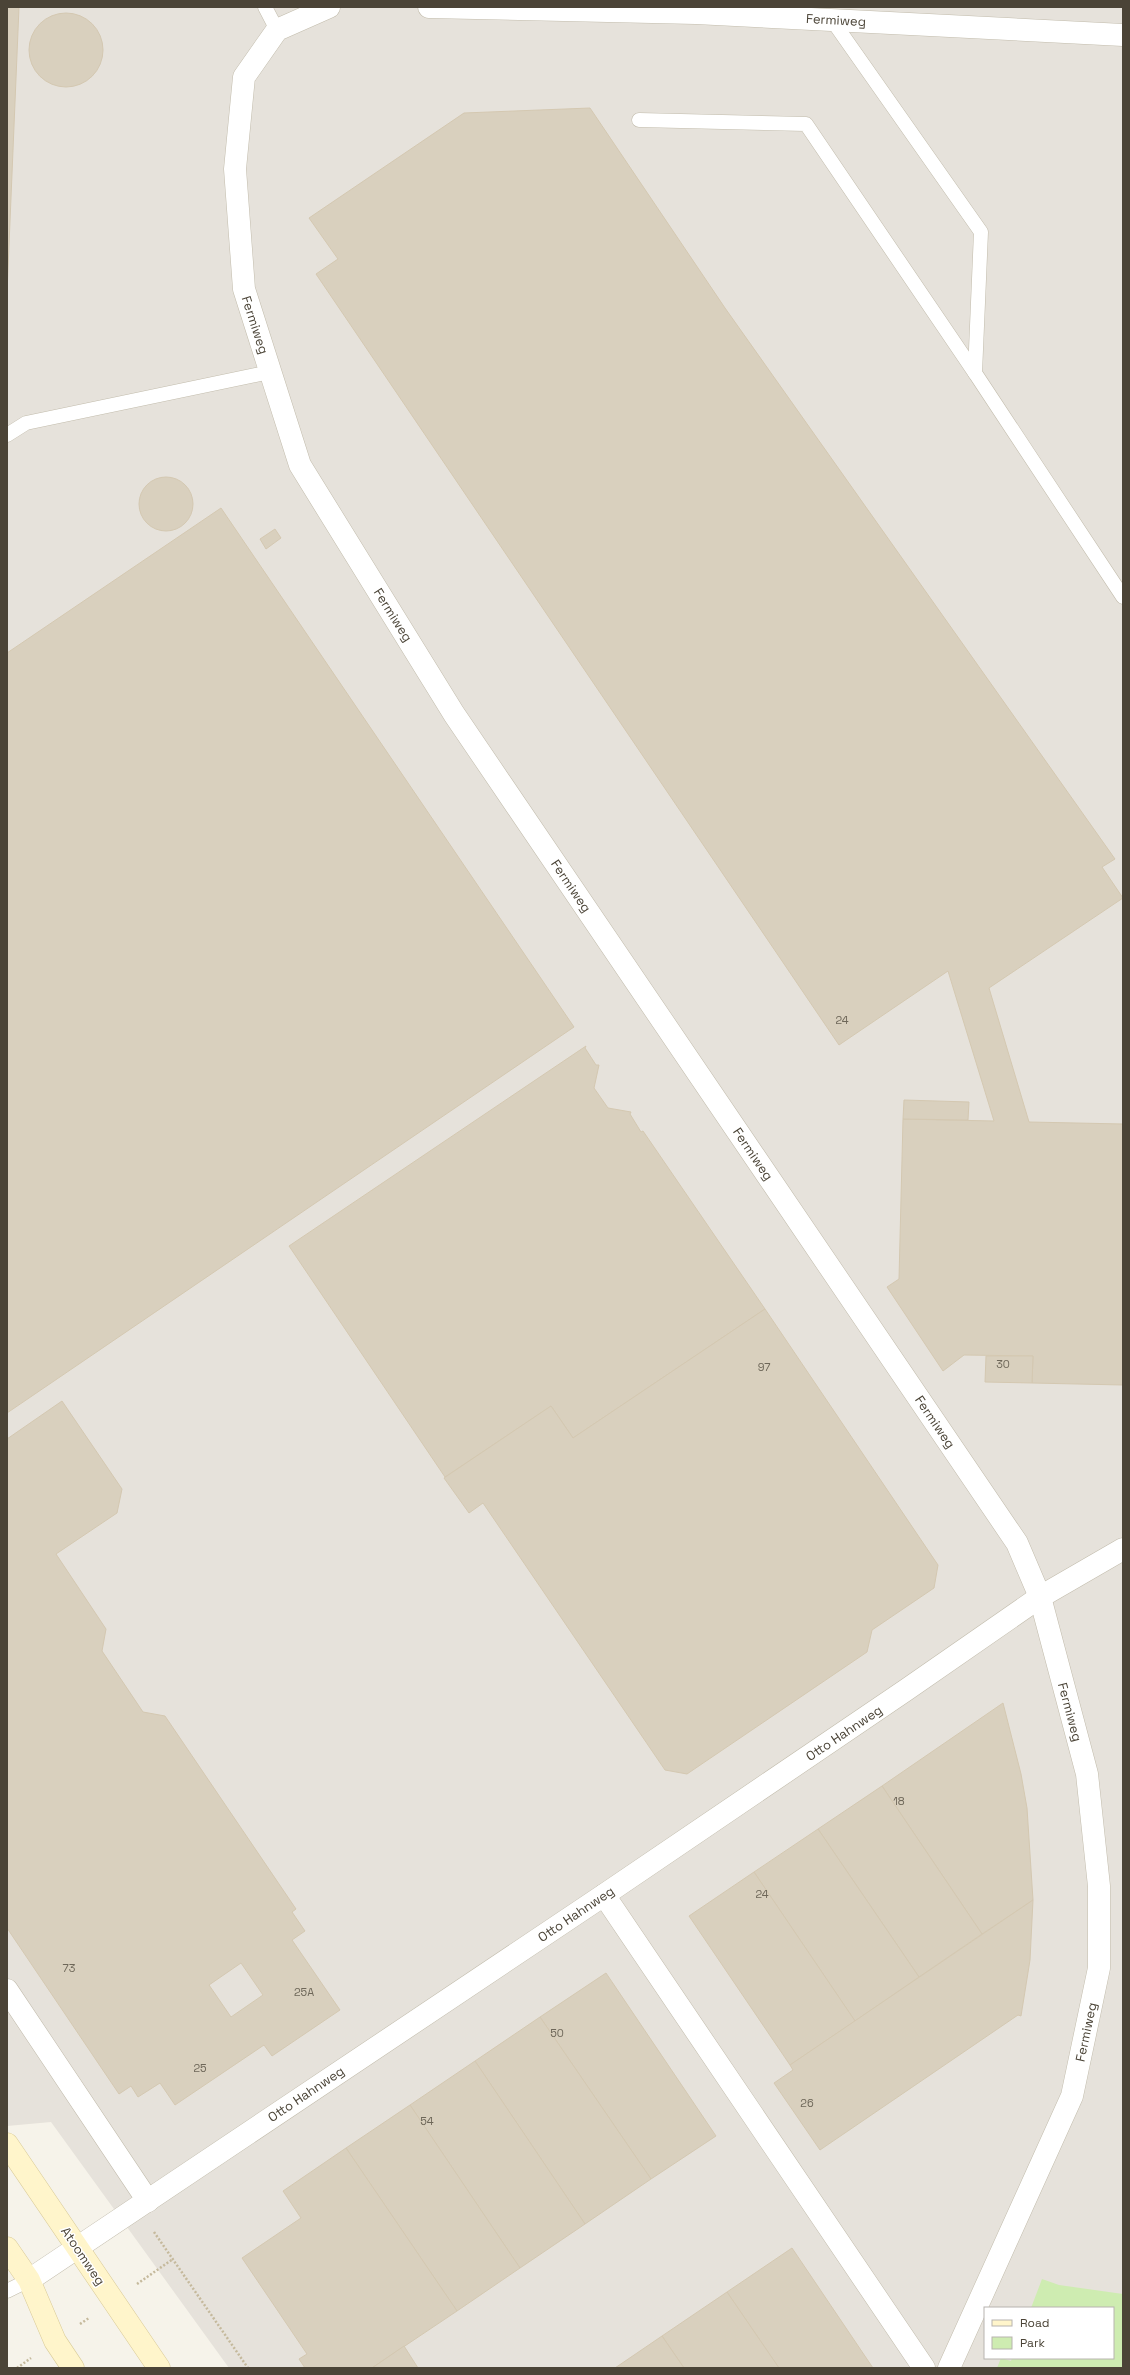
<svg xmlns="http://www.w3.org/2000/svg" width="1130" height="2375" font-family="'Space Grotesk',sans-serif">
  <rect width="100%" height="100%" fill="#f6f3ea"/>
  <path fill="#e6e2db" fill-rule="evenodd" d="M7,7H1123V2368H229L51,2122L7,2126ZM985,2308H1113V2358H985Z"/>
  <polygon fill="#ceecb1" points="1042,2279 1059,2285 1123,2294 1123,2368 997,2368 1001,2358 1011,2361 1012,2358 1113,2358 1113,2308 1031,2308"/>
  <g fill="#d9d0be" stroke="#d4c8b1" fill-rule="evenodd">
    <polygon points="7,7 19,7 7,293"/>
    <circle cx="66" cy="50" r="37"/>
    <polygon points="590,108 725,308 1115,859 1102,867 1123,898 989,988 1029,1122 1123,1124 1123,1385 1032,1383 1033,1356 964,1355 943,1371 887,1287 899,1279 903,1119 994,1121 948,971 839,1045 316,274 338,259 309,218 464,113"/>
    <circle cx="166" cy="504" r="27"/>
    <polygon points="221,508 574,1027 7,1413 7,653"/>
    <polygon points="275,529 281,538 266,549 260,539"/>
    <polygon points="586,1046 585,1048 596,1065 599,1065 594,1088 608,1108 631,1112 630,1114 641,1132 643,1131 765,1309 573,1438 551,1406 445,1477 289,1246"/>
    <polygon points="904,1100 969,1102 968,1120 903,1119"/>
    <polygon points="765,1309 938,1565 934,1588 872,1630 867,1652 687,1774 665,1770 483,1503 469,1513 444,1478 551,1406 573,1438"/>
    <polygon points="986,1356 1033,1356 1032,1383 985,1382"/>
    <path d="M62,1401L122,1489L117,1513L56,1554L106,1629L102,1651L143,1712L165,1716L296,1909L292,1912L305,1931L292,1940L340,2010L272,2056L264,2045L175,2105L160,2083L138,2097L131,2086L119,2094L7,1928V1439ZM241,1963L263,1995L231,2017L209,1985Z"/>
    <polygon points="1003,1703 1021,1774 1027,1808 1033,1900 982,1934 882,1786"/>
    <polygon points="882,1786 982,1934 919,1977 818,1829"/>
    <polygon points="818,1829 919,1977 855,2021 754,1872"/>
    <polygon points="754,1872 855,2021 790,2065 689,1916"/>
    <polygon points="1033,1900 1030,1960 1021,2016 1018,2015 820,2150 774,2083 793,2070 790,2065"/>
    <polygon points="606,1973 716,2136 651,2179 540,2017"/>
    <polygon points="540,2017 651,2179 585,2224 475,2061"/>
    <polygon points="475,2061 585,2224 520,2268 410,2105"/>
    <polygon points="410,2105 520,2268 457,2311 346,2148"/>
    <polygon points="346,2148 457,2311 372,2368 305,2368 299,2359 307,2354 242,2258 301,2218 283,2191"/>
    <polygon points="792,2248 873,2368 779,2368 727,2292"/>
    <polygon points="727,2292 779,2368 684,2368 662,2336"/>
    <polygon points="662,2336 684,2368 615,2368"/>
    <polygon points="404,2346 418,2368 372,2368"/>
  </g>
  <g fill="none" stroke-linecap="round" stroke-linejoin="round">
    <g stroke="#c2bcac" stroke-width="15">
      <g id="service">
        <polyline points="265,7 277,30"/>
        <polyline points="832,20 981,232 975,373 1123,597"/>
        <polyline points="639,120 806,124 975,373"/>
        <polyline points="7,435 26,423 270,372"/>
        <polyline points="7,2291 29,2280"/>
      </g>
    </g>
    <g stroke="#c2bcac" stroke-width="23">
      <g id="minor">
        <polyline points="329,7 277,30 244,77 235,169 244,289 300,465 454,714 1017,1543 1040,1597 1087,1774 1099,1886 1099,1968 1072,2096 949,2368"/>
        <polyline points="429,7 696,13 1123,35"/>
        <polyline points="604,1895 924,2368"/>
        <polyline points="7,1990 148,2201"/>
        <polyline points="29,2280 604,1895 906,1690 1040,1597 1123,1549"/>
      </g>
    </g>
    <g stroke="#d9ca97" stroke-width="23">
      <g id="secondary">
        <polyline points="7,2144 159,2368"/>
        <polyline points="7,2248 29,2280 55,2341 73,2368"/>
      </g>
    </g>
    <g stroke="#c5b99c" stroke-width="2.5" stroke-dasharray="2 2" stroke-linecap="butt">
      <polyline points="154,2232 248,2368"/>
      <polyline points="137,2284 173,2259"/>
      <polyline points="80,2324 89,2318"/>
      <polyline points="17,2368 31,2358"/>
    </g>
    <use href="#service" stroke="#fff" stroke-width="14"/>
    <use href="#minor" stroke="#fff" stroke-width="22"/>
    <use href="#secondary" stroke="#fff5cb" stroke-width="22"/>
  </g>
  <g text-anchor="middle" dominant-baseline="central" stroke-width="3" stroke-linejoin="round" paint-order="stroke">
    <g font-size="11" fill="#6e6759">
      <text x="842" y="1020">24</text>
      <text x="1003" y="1364">30</text>
      <text x="764" y="1367">97</text>
      <text x="899" y="1801">18</text>
      <text x="762" y="1894">24</text>
      <text x="69" y="1968">73</text>
      <text x="304" y="1992">25A</text>
      <text x="557" y="2033">50</text>
      <text x="200" y="2068">25</text>
      <text x="807" y="2103">26</text>
      <text x="427" y="2121">54</text>
    </g>
    <g font-size="13" fill="#4b4437" stroke="#fff">
      <text transform="translate(836 20) rotate(3)">Fermiweg</text>
      <text transform="translate(255 325) rotate(72)">Fermiweg</text>
      <text transform="translate(393 615) rotate(58)">Fermiweg</text>
      <text transform="translate(571 886) rotate(56)">Fermiweg</text>
      <text transform="translate(753 1154) rotate(56)">Fermiweg</text>
      <text transform="translate(935 1422) rotate(56)">Fermiweg</text>
      <text transform="translate(1070 1712) rotate(75)">Fermiweg</text>
      <text transform="translate(844 1733) rotate(-34)">Otto Hahnweg</text>
      <text transform="translate(576 1914) rotate(-34)">Otto Hahnweg</text>
      <text transform="translate(1086 2032) rotate(-78)">Fermiweg</text>
      <text transform="translate(306 2094) rotate(-34)">Otto Hahnweg</text>
      <text transform="translate(83 2256) rotate(56)">Atoomweg</text>
    </g>
  </g>
  <rect width="1130" height="2375" fill="none" stroke="#4b4437" stroke-width="16"/>
  <rect x="984" y="2307" width="130" height="52" fill="#ffffff" stroke="#b7b4af"/>
  <rect x="992" y="2320" width="20" height="6" fill="#fff5cb" stroke="#b7b4af"/>
  <text x="1020" y="2327" font-size="12" fill="#4b4437">Road</text>
  <rect x="992" y="2337" width="20" height="12" fill="#ceecb1" stroke="#b7b4af"/>
  <text x="1020" y="2347" font-size="12" fill="#4b4437">Park</text>
</svg>
